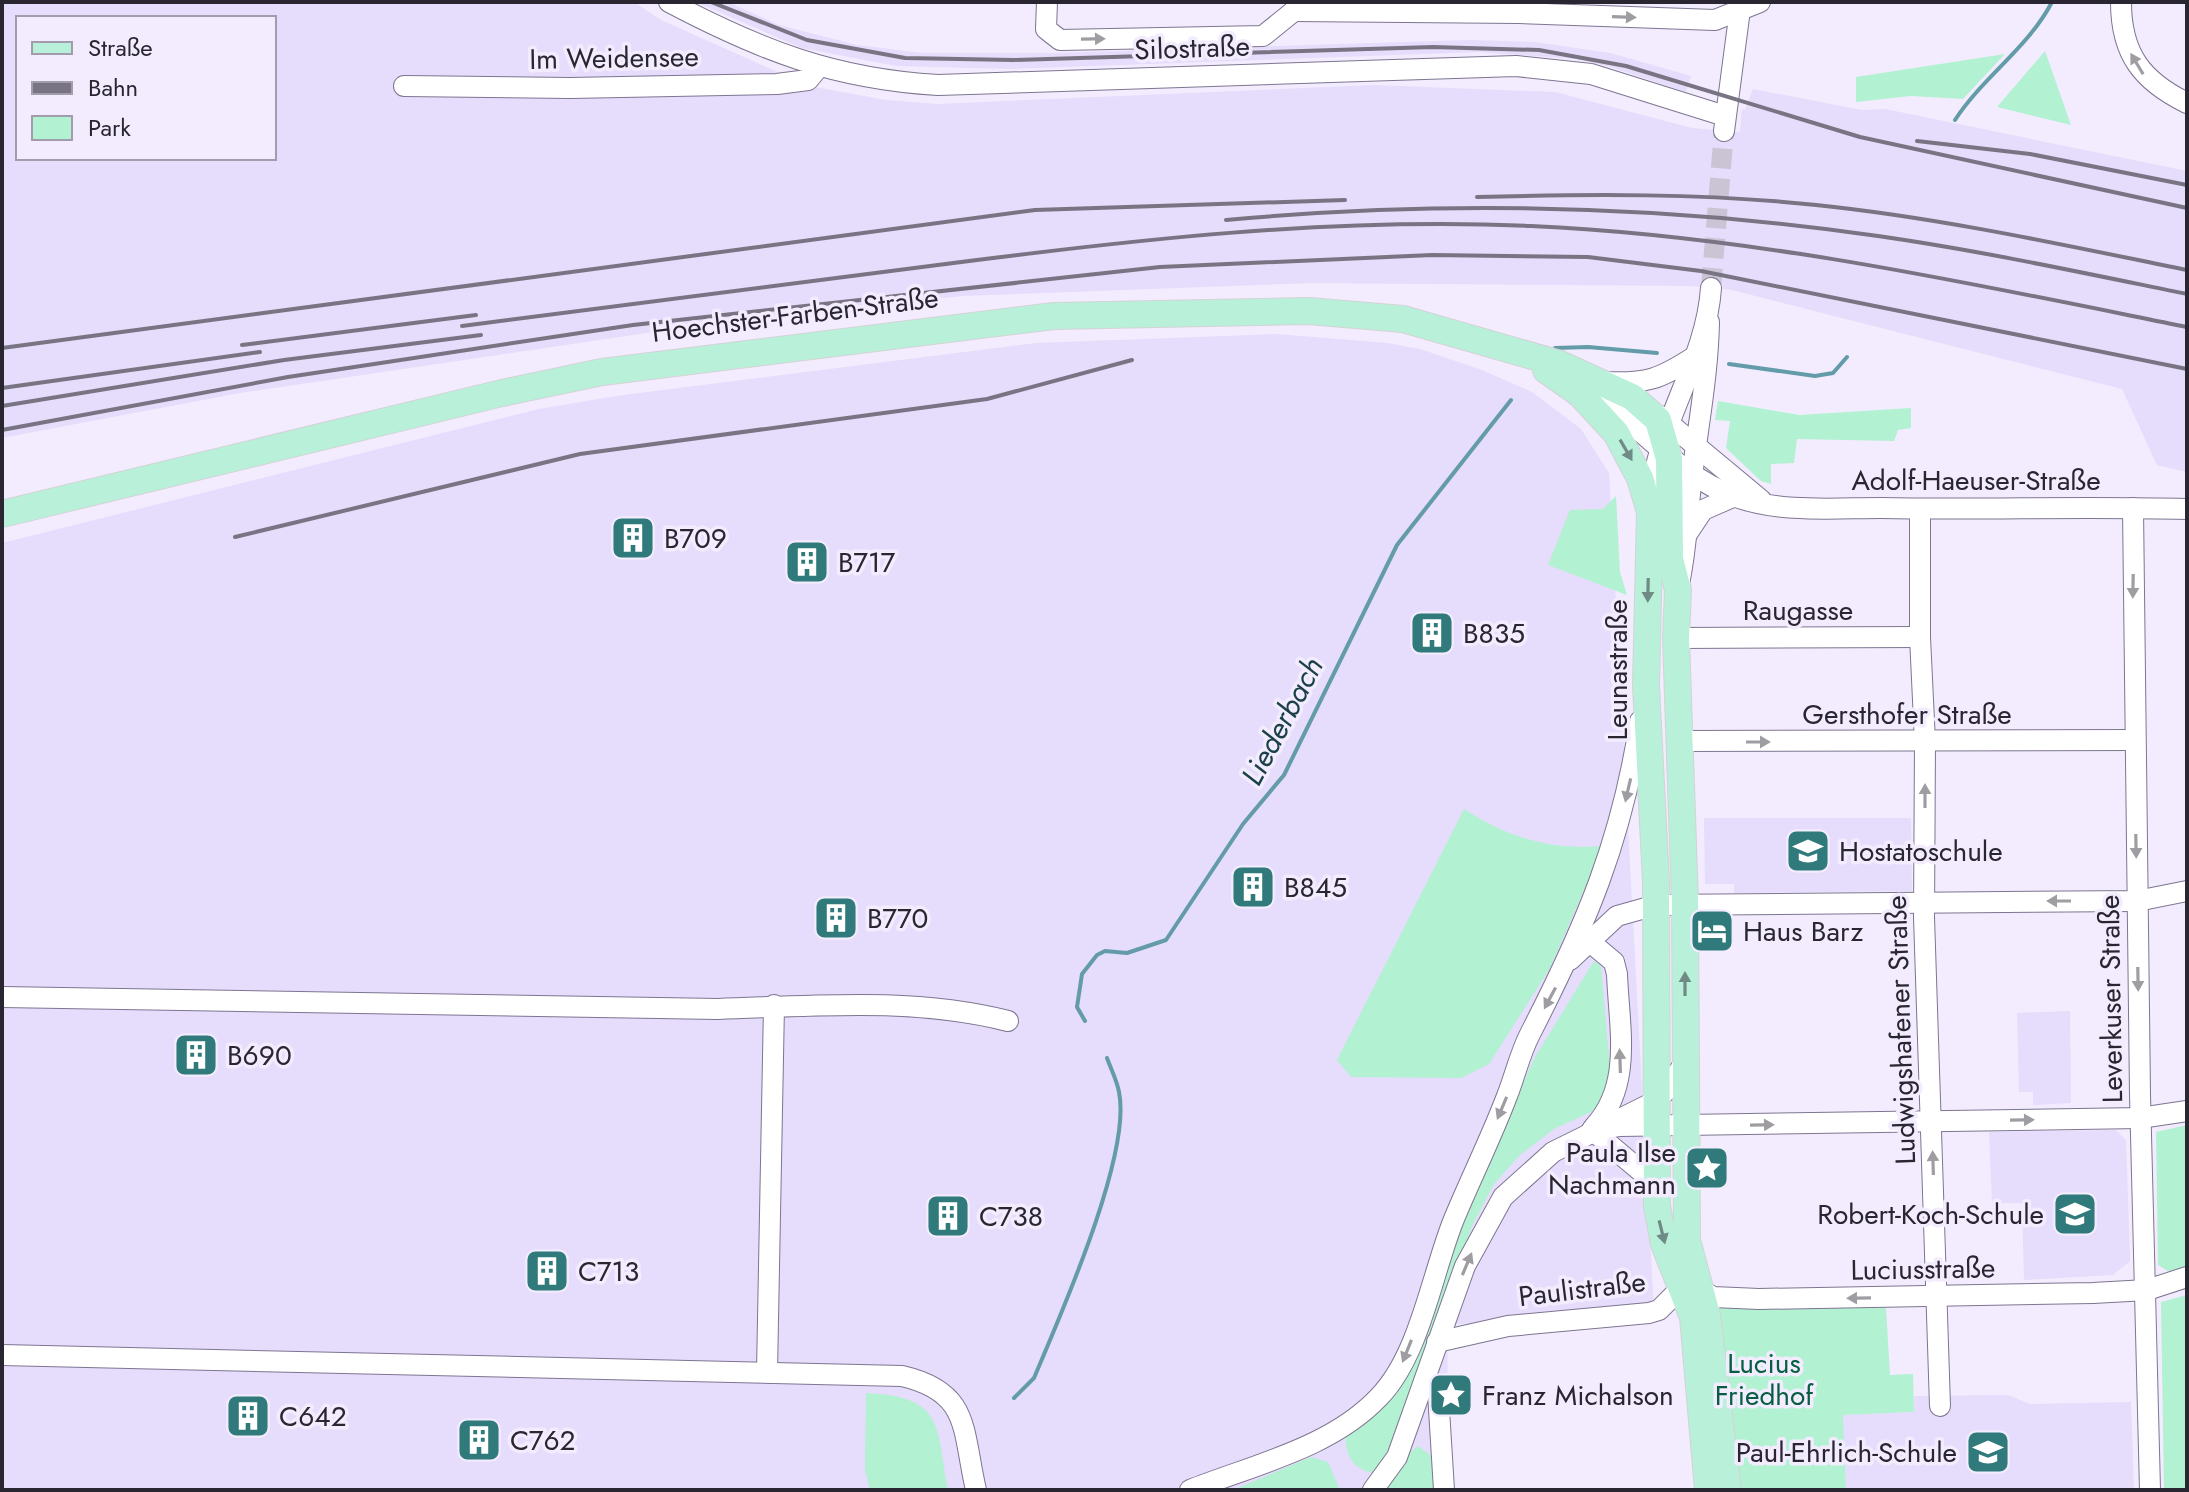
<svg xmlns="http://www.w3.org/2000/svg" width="2189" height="1492" font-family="Jost,sans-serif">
  <rect width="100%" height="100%" fill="#f2ecfe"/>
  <g fill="#e6dcfb" fill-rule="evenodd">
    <path d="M2,2H634L661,20L809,86L886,100L937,104L1374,85L1555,92L1692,128L1740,132L1742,109L1745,110L1753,89L1862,110L1885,109L2187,171V472L2157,465L2122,389L1732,290L1691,286L1311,283L962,296L694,326L240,393L2,438ZM18,18H274V158H18Z"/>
    <polygon points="696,2 728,2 779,25 857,45 922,53 1057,53 1470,40 1535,42 1610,53 1691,76 1686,92 1611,67 1576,59 1479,52 1012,69 896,66 802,48"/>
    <polygon points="1277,334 1387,343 1420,349 1482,370 1532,392 1581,429 1609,473 1654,1312 1447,1325 1449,1490 2,1490 2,543 539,409 616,396 1036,343"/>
    <polygon points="1704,818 1911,818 1912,891 1734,893 1734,884 1705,884"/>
    <polygon points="2070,1011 2071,1103 2033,1105 2033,1092 2019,1092 2017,1013"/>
    <polygon points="2116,1130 2126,1140 2130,1261 2113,1275 2024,1280 2022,1203 1992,1203 1989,1132"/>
    <polygon points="2008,1395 2030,1404 2131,1402 2134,1490 1846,1490 1842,1415 1914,1412 1914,1396"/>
  </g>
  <g fill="#b2f1d2">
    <polygon points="2045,51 2071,125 1997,107"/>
    <polygon points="2005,54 1963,99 1911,96 1856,102 1856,77"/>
    <polygon points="1718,401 1799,415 1911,408 1911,428 1898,430 1894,441 1797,439 1794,463 1771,464 1771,484 1761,481 1726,448 1730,421 1715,420"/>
    <polygon points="1616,496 1620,572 1627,595 1548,565 1570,510 1603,509"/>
    <path d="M1464,809C1506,837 1552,851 1603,846L1550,968L1489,1064L1461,1078L1351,1077L1337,1060Z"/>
    <path d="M1594,961L1601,966L1611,1080L1605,1099L1591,1112L1554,1129L1520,1155L1494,1184L1472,1226L1393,1444L1375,1474C1352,1468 1347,1458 1345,1436L1381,1409L1411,1365L1481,1172L1535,1057Z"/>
    <polygon points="2187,1125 2187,1270 2173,1274 2158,1265 2156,1132"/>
    <polygon points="2187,1295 2187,1490 2164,1490 2161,1302"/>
    <polygon points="1719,1307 1886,1308 1890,1375 1913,1374 1914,1412 1843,1415 1846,1490 1741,1490"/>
    <path d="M866,1393C944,1397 936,1424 948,1490H870L865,1470Z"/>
    <polygon points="1418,1446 1436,1459 1437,1490 1385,1490 1405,1456"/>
    <polygon points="1311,1457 1328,1462 1340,1490 1233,1490"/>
  </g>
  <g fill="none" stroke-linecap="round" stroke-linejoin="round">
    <g stroke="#649ba9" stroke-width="4">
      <path d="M1955,120C1983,77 2028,48 2052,2"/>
      <polyline points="1555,348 1588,347 1657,353"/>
      <polyline points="1729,364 1815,376 1833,373 1847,357"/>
      <polyline points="1085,1021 1077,1007 1082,974 1097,955 1105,951 1127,953 1166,940 1243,824 1284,775 1397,545 1511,400"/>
      <path d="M1014,1398L1034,1378C1060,1316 1132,1155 1119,1092C1117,1081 1111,1069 1107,1058"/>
    </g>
    <polyline stroke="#cac4d5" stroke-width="20" stroke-dasharray="20 10" stroke-linecap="butt" points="1711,288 1724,131"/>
    <g stroke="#7e7591" stroke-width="22">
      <g id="minor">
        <path d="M669,2C760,50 834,79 938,85L1516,66L1591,74L1725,116"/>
        <polyline points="1047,2 1046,29 1060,40 1263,36 1294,11"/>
        <path d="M2121,2C2121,54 2142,81 2187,103"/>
        <polyline points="1294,11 1518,13 1715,20 1760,2"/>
        <polyline points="404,86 570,88 777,84 808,80 818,68"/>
        <polyline points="1724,131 1741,2"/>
        <path d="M1605,382C1647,384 1660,379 1694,357"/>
        <path d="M1578,384C1635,416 1672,474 1736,497C1781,513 1834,508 1881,508C1983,510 2085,506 2187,509"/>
        <polyline points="1660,416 1761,500"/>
        <path d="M1651,501C1655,425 1706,363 1711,288"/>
        <polyline points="2133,508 2140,1095 2150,1490"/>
        <polyline points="1920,509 1920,637 1925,742 1924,917 1940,1406"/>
        <polyline points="1687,534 1703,510 1735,496"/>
        <path d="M1678,588C1687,551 1687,514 1692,477C1698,425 1708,375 1709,322"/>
        <polyline points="1676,638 1920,637"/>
        <polyline points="1680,741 2134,740"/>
        <path d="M1590,942L1614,962L1617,974C1619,1028 1633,1085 1594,1127"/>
        <polyline points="1570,960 1617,916 1656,905 2137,901 2187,891"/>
        <path d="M2,997L718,1009C814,1006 913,997 1008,1021"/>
        <polyline points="1592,1130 1619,1126 2140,1118 2187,1111"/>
        <polyline points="1592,1130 1656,1184"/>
        <polyline points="1701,1290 1713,1297 1759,1299 2093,1293 2147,1290 2187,1277"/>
        <polyline points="1437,1342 1508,1326 1649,1313 1659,1310 1680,1289"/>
        <path d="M2,1355L902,1376C971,1392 962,1430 976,1490"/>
        <polyline points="767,1372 774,1005"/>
        <polyline points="1438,1393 1444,1490"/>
        <path d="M1190,1490C1253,1465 1331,1448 1379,1397C1420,1355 1432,1273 1454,1219C1471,1178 1491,1138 1507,1096C1515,1076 1520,1053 1530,1034C1585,927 1622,841 1640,721"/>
        <polyline points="1373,1490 1397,1457 1465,1266 1503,1197 1553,1152 1654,1102 1666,1091 1685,1062"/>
      </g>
    </g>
    <g stroke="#d4d3d6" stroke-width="28">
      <g id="major">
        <polyline points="1546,370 1580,394 1616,433 1640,478 1650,512 1646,685 1656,883 1657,1206 1664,1244 1693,1317 1708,1490"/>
        <polyline points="2,514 502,393 602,372 1054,316 1309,311 1403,319 1560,364 1632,397 1658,420 1669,459 1670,559 1678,590 1676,638 1685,903 1687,1240 1707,1315 1728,1490"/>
      </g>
    </g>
    <use href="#minor" stroke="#fff" stroke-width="20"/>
    <use href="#major" stroke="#b8f0d9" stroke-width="26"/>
    <g stroke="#797483" stroke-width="4">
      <polyline points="711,2 807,40 905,58 1013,60 1433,47 1539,50 1626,66 1860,137 2187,208"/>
      <polyline points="1917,141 2030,154 2187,185"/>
      <path d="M1477,197C1590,194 1703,193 1816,205C1941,218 2064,245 2187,270"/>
      <path d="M1226,220C1443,200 1662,205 1878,236C1982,251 2084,273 2187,294"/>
      <path d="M462,326C618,306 774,286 930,266C1130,240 1329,217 1531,226C1754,236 1969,283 2187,327"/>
      <polyline points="242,345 476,315"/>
      <polyline points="2,348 1035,210 1345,200"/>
      <polyline points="2,388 260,352"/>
      <polyline points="2,406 284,360 481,335"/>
      <polyline points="2,430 288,377 633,325 1160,267 1432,255 1588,257 1701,271 2187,369"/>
      <polyline points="235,537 580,454 987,399 1132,360"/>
    </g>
  </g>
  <defs><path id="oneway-solid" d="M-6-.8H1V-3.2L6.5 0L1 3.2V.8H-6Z" transform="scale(2)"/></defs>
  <g fill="#9f9da2">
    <use href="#oneway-solid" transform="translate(1624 17) rotate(2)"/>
    <use href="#oneway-solid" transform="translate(1093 39) rotate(-1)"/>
    <use href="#oneway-solid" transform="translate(2137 64) rotate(-121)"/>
    <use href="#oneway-solid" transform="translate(2133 586) rotate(91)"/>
    <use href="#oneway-solid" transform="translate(1758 742)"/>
    <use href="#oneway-solid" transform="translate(1628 790) rotate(103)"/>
    <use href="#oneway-solid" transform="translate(1925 796) rotate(-90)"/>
    <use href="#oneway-solid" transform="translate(2136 846) rotate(89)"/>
    <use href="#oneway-solid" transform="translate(2059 901) rotate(180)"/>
    <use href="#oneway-solid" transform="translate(2138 979) rotate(89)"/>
    <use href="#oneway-solid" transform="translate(1550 998) rotate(118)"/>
    <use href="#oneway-solid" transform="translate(1620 1061) rotate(-92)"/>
    <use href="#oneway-solid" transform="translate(1502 1108) rotate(113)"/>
    <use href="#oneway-solid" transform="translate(2022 1120) rotate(-1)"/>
    <use href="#oneway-solid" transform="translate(1762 1125) rotate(-1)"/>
    <use href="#oneway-solid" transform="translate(1933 1163) rotate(-92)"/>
    <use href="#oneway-solid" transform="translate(1467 1264) rotate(-67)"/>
    <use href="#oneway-solid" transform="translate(1859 1298) rotate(179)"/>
    <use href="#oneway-solid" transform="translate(1407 1351) rotate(112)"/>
  </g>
  <g fill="#708a85">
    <use href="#oneway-solid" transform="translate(1626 450) rotate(60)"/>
    <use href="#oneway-solid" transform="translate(1648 590) rotate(91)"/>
    <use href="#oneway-solid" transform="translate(1685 984) rotate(-90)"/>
    <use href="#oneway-solid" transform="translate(1662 1232) rotate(76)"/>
  </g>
  <defs>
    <g id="building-square" transform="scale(2.3)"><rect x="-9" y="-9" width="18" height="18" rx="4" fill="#317a7b" stroke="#f2ecfe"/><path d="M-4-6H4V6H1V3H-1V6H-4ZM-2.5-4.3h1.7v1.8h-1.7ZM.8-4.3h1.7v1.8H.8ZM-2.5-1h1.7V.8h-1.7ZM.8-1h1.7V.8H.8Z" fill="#fff"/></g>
    <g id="school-square" transform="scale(2.3)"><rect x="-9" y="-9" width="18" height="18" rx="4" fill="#317a7b" stroke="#f2ecfe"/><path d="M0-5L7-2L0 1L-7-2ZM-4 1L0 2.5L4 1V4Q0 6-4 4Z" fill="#fff"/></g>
    <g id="hotel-square" transform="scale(2.3)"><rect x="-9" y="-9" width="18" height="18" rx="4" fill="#317a7b" stroke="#f2ecfe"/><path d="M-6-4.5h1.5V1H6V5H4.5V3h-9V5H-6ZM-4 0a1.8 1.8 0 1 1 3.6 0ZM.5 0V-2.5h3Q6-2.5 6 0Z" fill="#fff"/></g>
    <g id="sight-square" transform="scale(2.3)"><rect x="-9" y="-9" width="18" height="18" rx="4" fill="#317a7b" stroke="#f2ecfe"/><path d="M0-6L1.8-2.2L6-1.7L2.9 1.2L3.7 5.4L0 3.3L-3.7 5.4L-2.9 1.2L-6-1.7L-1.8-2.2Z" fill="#fff"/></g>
  </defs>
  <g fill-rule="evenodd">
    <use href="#building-square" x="633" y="538"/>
    <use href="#building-square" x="807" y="562"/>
    <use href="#building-square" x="1432" y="633"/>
    <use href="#school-square" x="1808" y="851"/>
    <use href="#building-square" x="1253" y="887"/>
    <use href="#building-square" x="836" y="918"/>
    <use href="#hotel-square" x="1712" y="931"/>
    <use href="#building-square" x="196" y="1055"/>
    <use href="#sight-square" x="1707" y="1168"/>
    <use href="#school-square" x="2075" y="1214"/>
    <use href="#building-square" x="948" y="1216"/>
    <use href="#building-square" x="547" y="1271"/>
    <use href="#sight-square" x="1451" y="1395"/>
    <use href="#building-square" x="248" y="1416"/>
    <use href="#building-square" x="479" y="1440"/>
    <use href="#school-square" x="1988" y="1452"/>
  </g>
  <g text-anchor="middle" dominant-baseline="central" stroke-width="7" stroke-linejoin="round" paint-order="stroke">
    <g font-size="28" fill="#292531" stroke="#f2ecfe">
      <text transform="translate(1192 48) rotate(-2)">Silostraße</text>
      <text transform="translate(614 58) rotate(-1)">Im Weidensee</text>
      <text transform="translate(795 315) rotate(-7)">Hoechster-Farben-Straße</text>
      <text x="1976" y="480">Adolf-Haeuser-Straße</text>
      <text x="1798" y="610">Raugasse</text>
      <text transform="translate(1617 670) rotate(-90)">Leunastraße</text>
      <text x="1907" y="714">Gersthofer Straße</text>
      <text transform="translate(2111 999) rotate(-91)">Leverkuser Straße</text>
      <text transform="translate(1901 1030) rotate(-92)">Ludwigshafener Straße</text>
      <text transform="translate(1923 1269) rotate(-1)">Luciusstraße</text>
      <text transform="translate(1582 1289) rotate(-7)">Paulistraße</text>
    </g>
    <g font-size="28" fill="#292531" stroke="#f2ecfe" text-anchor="start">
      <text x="664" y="538">B709</text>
      <text x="838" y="562">B717</text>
      <text x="1463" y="633">B835</text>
      <text x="1839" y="851">Hostatoschule</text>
      <text x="1284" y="887">B845</text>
      <text x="867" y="918">B770</text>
      <text x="1743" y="931">Haus Barz</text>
      <text x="227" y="1055">B690</text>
      <text x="1676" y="1152" text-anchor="end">Paula Ilse<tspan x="1676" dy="32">Nachmann</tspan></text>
      <text x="2044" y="1214" text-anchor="end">Robert-Koch-Schule</text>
      <text x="979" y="1216">C738</text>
      <text x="578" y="1271">C713</text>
      <text x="1482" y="1395">Franz Michalson</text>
      <text x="279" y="1416">C642</text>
      <text x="510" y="1440">C762</text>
      <text x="1957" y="1452" text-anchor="end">Paul-Ehrlich-Schule</text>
    </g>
    <g font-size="28" fill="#075d40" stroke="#f2ecfe">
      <text x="1764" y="1363">Lucius<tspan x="1764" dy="32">Friedhof</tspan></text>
    </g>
    <g font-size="30" font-style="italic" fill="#1b4148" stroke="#f2ecfe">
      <text transform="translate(1282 721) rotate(-62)">Liederbach</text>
    </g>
  </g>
  <rect width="2189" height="1492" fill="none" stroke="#292531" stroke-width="8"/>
  <rect x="16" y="16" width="260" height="144" fill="#f2ecfe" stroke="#a29cac" stroke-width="2"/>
  <rect x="32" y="42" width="40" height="12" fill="#b8f0d9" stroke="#a29cac" stroke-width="2"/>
  <text x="88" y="56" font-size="24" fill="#292531">Straße</text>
  <rect x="32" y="82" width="40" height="12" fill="#797483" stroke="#a29cac" stroke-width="2"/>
  <text x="88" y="96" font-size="24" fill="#292531">Bahn</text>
  <rect x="32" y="116" width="40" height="24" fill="#b2f1d2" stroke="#a29cac" stroke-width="2"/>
  <text x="88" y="136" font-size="24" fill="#292531">Park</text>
</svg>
